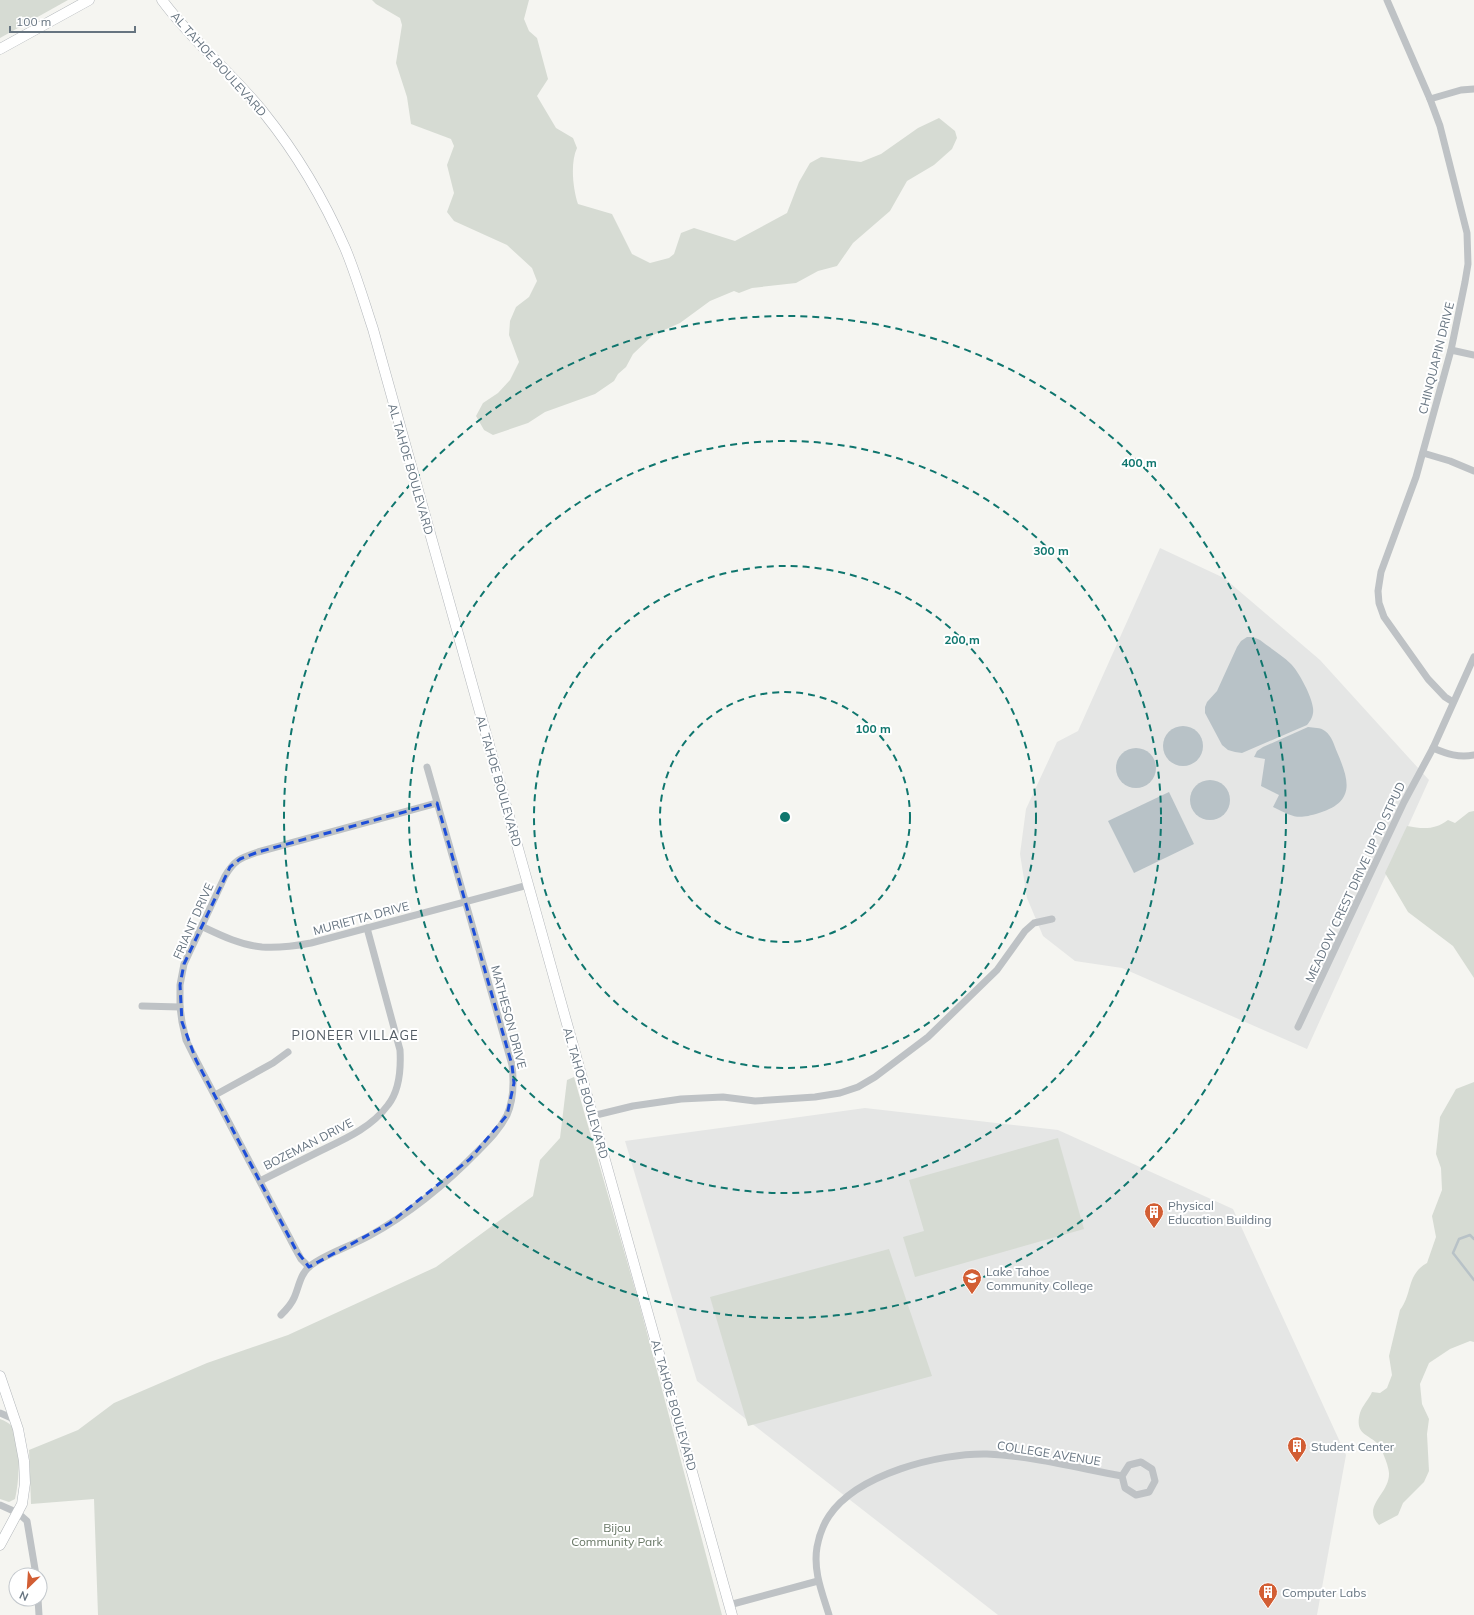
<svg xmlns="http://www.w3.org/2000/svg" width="1474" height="1615" font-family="Mulish,sans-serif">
  <rect width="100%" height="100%" fill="#f5f5f1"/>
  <g fill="#e5e6e5">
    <polygon points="1160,548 1224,578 1320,660 1429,780 1307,1049 1122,968 1075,961 1043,936 1027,898 1020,854 1026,809 1057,742 1078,731"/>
    <polygon points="865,1108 1058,1130 1233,1209 1346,1455 1317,1615 998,1615 697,1381 625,1141"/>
  </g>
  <g fill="#d6dbd3">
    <polygon points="0,0 68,0 0,38"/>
    <path d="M372,0H529L524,19L529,31L537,38L548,79L537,96L556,128L573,138L577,148C570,163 573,189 578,204L612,214L632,254L650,263L669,258L674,254L681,233L694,228L735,241L787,213L799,182L810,163L821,157L861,162L881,154L918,128L939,118L955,131L957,138L952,149L934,165L907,181L890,211L853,243L837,266L818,271L796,283L752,288L739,293L734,291L710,301L680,323L653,335L633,354L626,367L618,374L614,381L595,394L545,412L528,423L493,435L484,430L476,416L483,403L498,393L510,380L519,362L509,335L510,321L516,307L529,297L537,281L532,268L507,245L454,221L447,212L454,193L447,165L454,146L451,139L411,124L407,97L396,63L402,25L400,18L376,4Z"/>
    <path d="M1474,811V978L1453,946L1408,912L1385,873L1407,826C1423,829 1435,830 1448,820L1455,823L1469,812Z"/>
    <polygon points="574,1077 639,1303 722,1615 98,1615 94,1499 31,1504 29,1450 78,1430 114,1403 207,1363 288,1335 436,1267 533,1196 540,1160 560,1138 567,1080"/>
    <path d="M1474,1082V1342L1470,1341L1450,1349L1429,1363L1420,1384L1422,1404L1429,1419L1427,1434L1429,1471L1424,1482L1403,1503L1398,1515L1379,1525C1361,1506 1390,1494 1389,1473C1389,1467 1382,1449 1378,1444C1369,1434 1354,1435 1360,1413C1362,1406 1369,1399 1372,1392L1380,1393L1387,1388L1392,1375L1389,1356L1400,1310C1413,1293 1406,1275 1427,1263L1436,1237L1432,1216L1442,1190L1441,1168L1436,1154L1440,1117L1456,1089Z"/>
    <polygon points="1058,1138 1084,1229 915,1277 903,1237 924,1231 909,1180"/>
    <polygon points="889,1249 932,1376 748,1426 710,1297"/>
    <path d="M0,1419C5,1421 10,1423 13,1428C22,1441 19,1484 15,1499L9,1502L0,1499Z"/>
  </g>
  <g fill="#b8c2c7">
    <path d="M1247,637H1253L1260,640C1270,648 1282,655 1291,664C1299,672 1312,697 1313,708C1314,715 1311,720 1307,725L1242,753L1235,752L1228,750L1222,745L1205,713V707L1207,702L1217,691L1237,647L1241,641Z"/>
    <circle cx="1183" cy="746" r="20"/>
    <path d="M1308,727C1314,728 1320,727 1325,731C1332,736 1334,745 1337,752C1349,780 1356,802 1319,813C1296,820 1294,817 1273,807L1279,795L1261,786L1265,759L1254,757L1257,751L1263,747Z"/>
    <circle cx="1136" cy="768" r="20"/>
    <circle cx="1210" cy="800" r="20"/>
    <polygon points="1169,792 1194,844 1134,873 1108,821"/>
  </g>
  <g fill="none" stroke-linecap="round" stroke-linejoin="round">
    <polyline stroke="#b8c2c7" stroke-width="2.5" points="1474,1239 1470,1235 1459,1239 1453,1253 1474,1280"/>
    <g stroke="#b3b7bb" stroke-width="11">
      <g id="secondary">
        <path d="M162,0C192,41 232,73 264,113C297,154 324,200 345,248C356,274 364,302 373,329L732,1615"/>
        <polyline points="0,49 89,0"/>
        <polyline points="0,1376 18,1429 24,1461 25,1483 22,1504 0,1545"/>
      </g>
    </g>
    <g stroke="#bec2c5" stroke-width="7">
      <polyline points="1387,0 1430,99 1440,126 1467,233 1468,264 1465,282 1451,350 1416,477 1381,572 1378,591 1379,603 1384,617 1428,679 1445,697 1453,702"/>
      <polyline points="1430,99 1461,90 1474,89"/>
      <polyline points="1451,350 1474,355"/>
      <polyline points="1423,453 1450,461 1474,471"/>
      <path d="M1433,748C1447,754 1459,758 1474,755"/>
      <path d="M201,926C220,935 240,945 262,947C278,948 295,946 311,943L528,885"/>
      <polyline points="142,1006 180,1007"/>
      <polyline points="1298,1027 1404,802 1433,748 1474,657"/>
      <polyline points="215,1095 273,1063 288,1052"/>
      <polyline points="592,1116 633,1106 681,1099 723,1097 755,1101 815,1097 840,1093 858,1087 875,1077 928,1037 997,970 1025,931 1034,923 1052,919"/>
      <path d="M260,1181C280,1171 300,1161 320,1151C345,1139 371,1128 388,1105C400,1090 401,1068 400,1050L367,928"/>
      <path d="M309,1267L301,1259L296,1250L196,1060L186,1040L182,1022L180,1007V985L184,964L225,876C235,859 241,858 258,852L437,803"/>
      <path d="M281,1315C286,1310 291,1305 294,1298C299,1287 300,1274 310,1266C325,1254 351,1246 369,1236C409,1214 447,1183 479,1150C489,1140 500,1129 507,1115C514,1099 514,1082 512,1065L427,767"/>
      <polyline points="0,1413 16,1420"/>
      <polyline points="0,1505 18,1513 27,1521 36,1575"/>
      <polyline points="38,1599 39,1615"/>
      <polyline points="729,1605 818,1581"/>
      <path d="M829,1615C822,1592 813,1571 817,1547C819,1536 823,1525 829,1516C857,1474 939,1453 987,1454C1032,1456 1078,1468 1122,1476L1125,1488L1136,1495L1149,1492L1155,1481L1152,1469L1141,1462L1129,1465L1122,1476"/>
    </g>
    <use href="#secondary" stroke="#fff" stroke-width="10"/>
  </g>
  <path fill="none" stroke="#1d4ed8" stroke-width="3" stroke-dasharray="8 5" stroke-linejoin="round" d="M437,803L512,1065L514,1083L507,1115L470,1159L390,1223L309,1267L296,1250L196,1060L182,1022L180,985L184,964L230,867L240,859L258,852Z"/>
  <g fill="none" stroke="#0f766e" stroke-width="2" stroke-dasharray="7 5">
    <circle cx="785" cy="817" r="125"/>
    <circle cx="785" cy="817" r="251"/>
    <circle cx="785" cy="817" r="376"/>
    <circle cx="785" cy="817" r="501"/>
  </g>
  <defs>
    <g id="building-pin" transform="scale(1)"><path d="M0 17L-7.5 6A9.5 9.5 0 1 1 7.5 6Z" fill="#d25e34" stroke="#fff"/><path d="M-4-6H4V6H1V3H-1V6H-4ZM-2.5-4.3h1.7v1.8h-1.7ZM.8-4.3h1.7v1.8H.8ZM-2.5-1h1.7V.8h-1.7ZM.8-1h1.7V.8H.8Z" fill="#fff"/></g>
    <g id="university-pin" transform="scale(1)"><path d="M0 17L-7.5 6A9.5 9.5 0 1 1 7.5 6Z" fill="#d25e34" stroke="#fff"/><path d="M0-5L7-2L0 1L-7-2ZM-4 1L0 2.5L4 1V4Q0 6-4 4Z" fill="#fff"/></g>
  </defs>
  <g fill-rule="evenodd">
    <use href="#building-pin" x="1154" y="1212"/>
    <use href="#university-pin" x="972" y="1278"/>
    <use href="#building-pin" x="1297" y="1446"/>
    <use href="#building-pin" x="1268" y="1592"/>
  </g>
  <g text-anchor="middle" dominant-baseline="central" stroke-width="4" stroke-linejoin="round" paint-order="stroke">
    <g font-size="12" fill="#667480" stroke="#fff">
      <text transform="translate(219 64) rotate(48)">AL TAHOE BOULEVARD</text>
      <text transform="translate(1436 358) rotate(-76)">CHINQUAPIN DRIVE</text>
      <text transform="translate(411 469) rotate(74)">AL TAHOE BOULEVARD</text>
      <text transform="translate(499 781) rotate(74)">AL TAHOE BOULEVARD</text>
      <text transform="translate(1355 882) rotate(-65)">MEADOW CREST DRIVE UP TO STPUD</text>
      <text transform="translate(361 918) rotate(-15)">MURIETTA DRIVE</text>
      <text transform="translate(193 921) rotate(-66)">FRIANT DRIVE</text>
      <text transform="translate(509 1017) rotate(75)">MATHESON DRIVE</text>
      <text transform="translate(586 1093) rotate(74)">AL TAHOE BOULEVARD</text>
      <text transform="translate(308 1144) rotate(-27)">BOZEMAN DRIVE</text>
      <text transform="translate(674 1405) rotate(74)">AL TAHOE BOULEVARD</text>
      <text transform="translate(1049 1453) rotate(9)">COLLEGE AVENUE</text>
    </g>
    <g font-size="12" fill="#667480" stroke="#fff" text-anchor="start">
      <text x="1168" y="1205">Physical<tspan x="1168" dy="14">Education Building</tspan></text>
      <text x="986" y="1271">Lake Tahoe<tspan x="986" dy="14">Community College</tspan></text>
      <text x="1311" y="1446">Student Center</text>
      <text x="1282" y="1592">Computer Labs</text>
    </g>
    <g font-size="12" fill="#687765" stroke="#fff">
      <text x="617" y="1527">Bijou<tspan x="617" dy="14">Community Park</tspan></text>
    </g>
    <g font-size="13" letter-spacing="1" fill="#545d65" stroke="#fff">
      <text x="355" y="1035">PIONEER VILLAGE</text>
    </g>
  </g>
  <circle cx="785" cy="817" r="6" fill="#0f766e" stroke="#fff" stroke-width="2"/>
  <g font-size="12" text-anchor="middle" font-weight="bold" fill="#0f766e" stroke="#fff" stroke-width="4" stroke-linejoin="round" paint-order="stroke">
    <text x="1139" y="467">400 m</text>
    <text x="1051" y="555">300 m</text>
    <text x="962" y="644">200 m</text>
    <text x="873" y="733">100 m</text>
  </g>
  <g transform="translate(28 1587) rotate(205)"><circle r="19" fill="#ffffff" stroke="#c2c7cc"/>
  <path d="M0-3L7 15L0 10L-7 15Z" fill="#d25e34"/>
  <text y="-6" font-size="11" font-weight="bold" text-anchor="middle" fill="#667480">N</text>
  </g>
  <path d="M10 26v6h125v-6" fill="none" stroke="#667480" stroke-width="2"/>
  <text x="16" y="26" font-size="12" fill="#667480" stroke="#ffffff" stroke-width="3" paint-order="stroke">100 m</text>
</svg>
